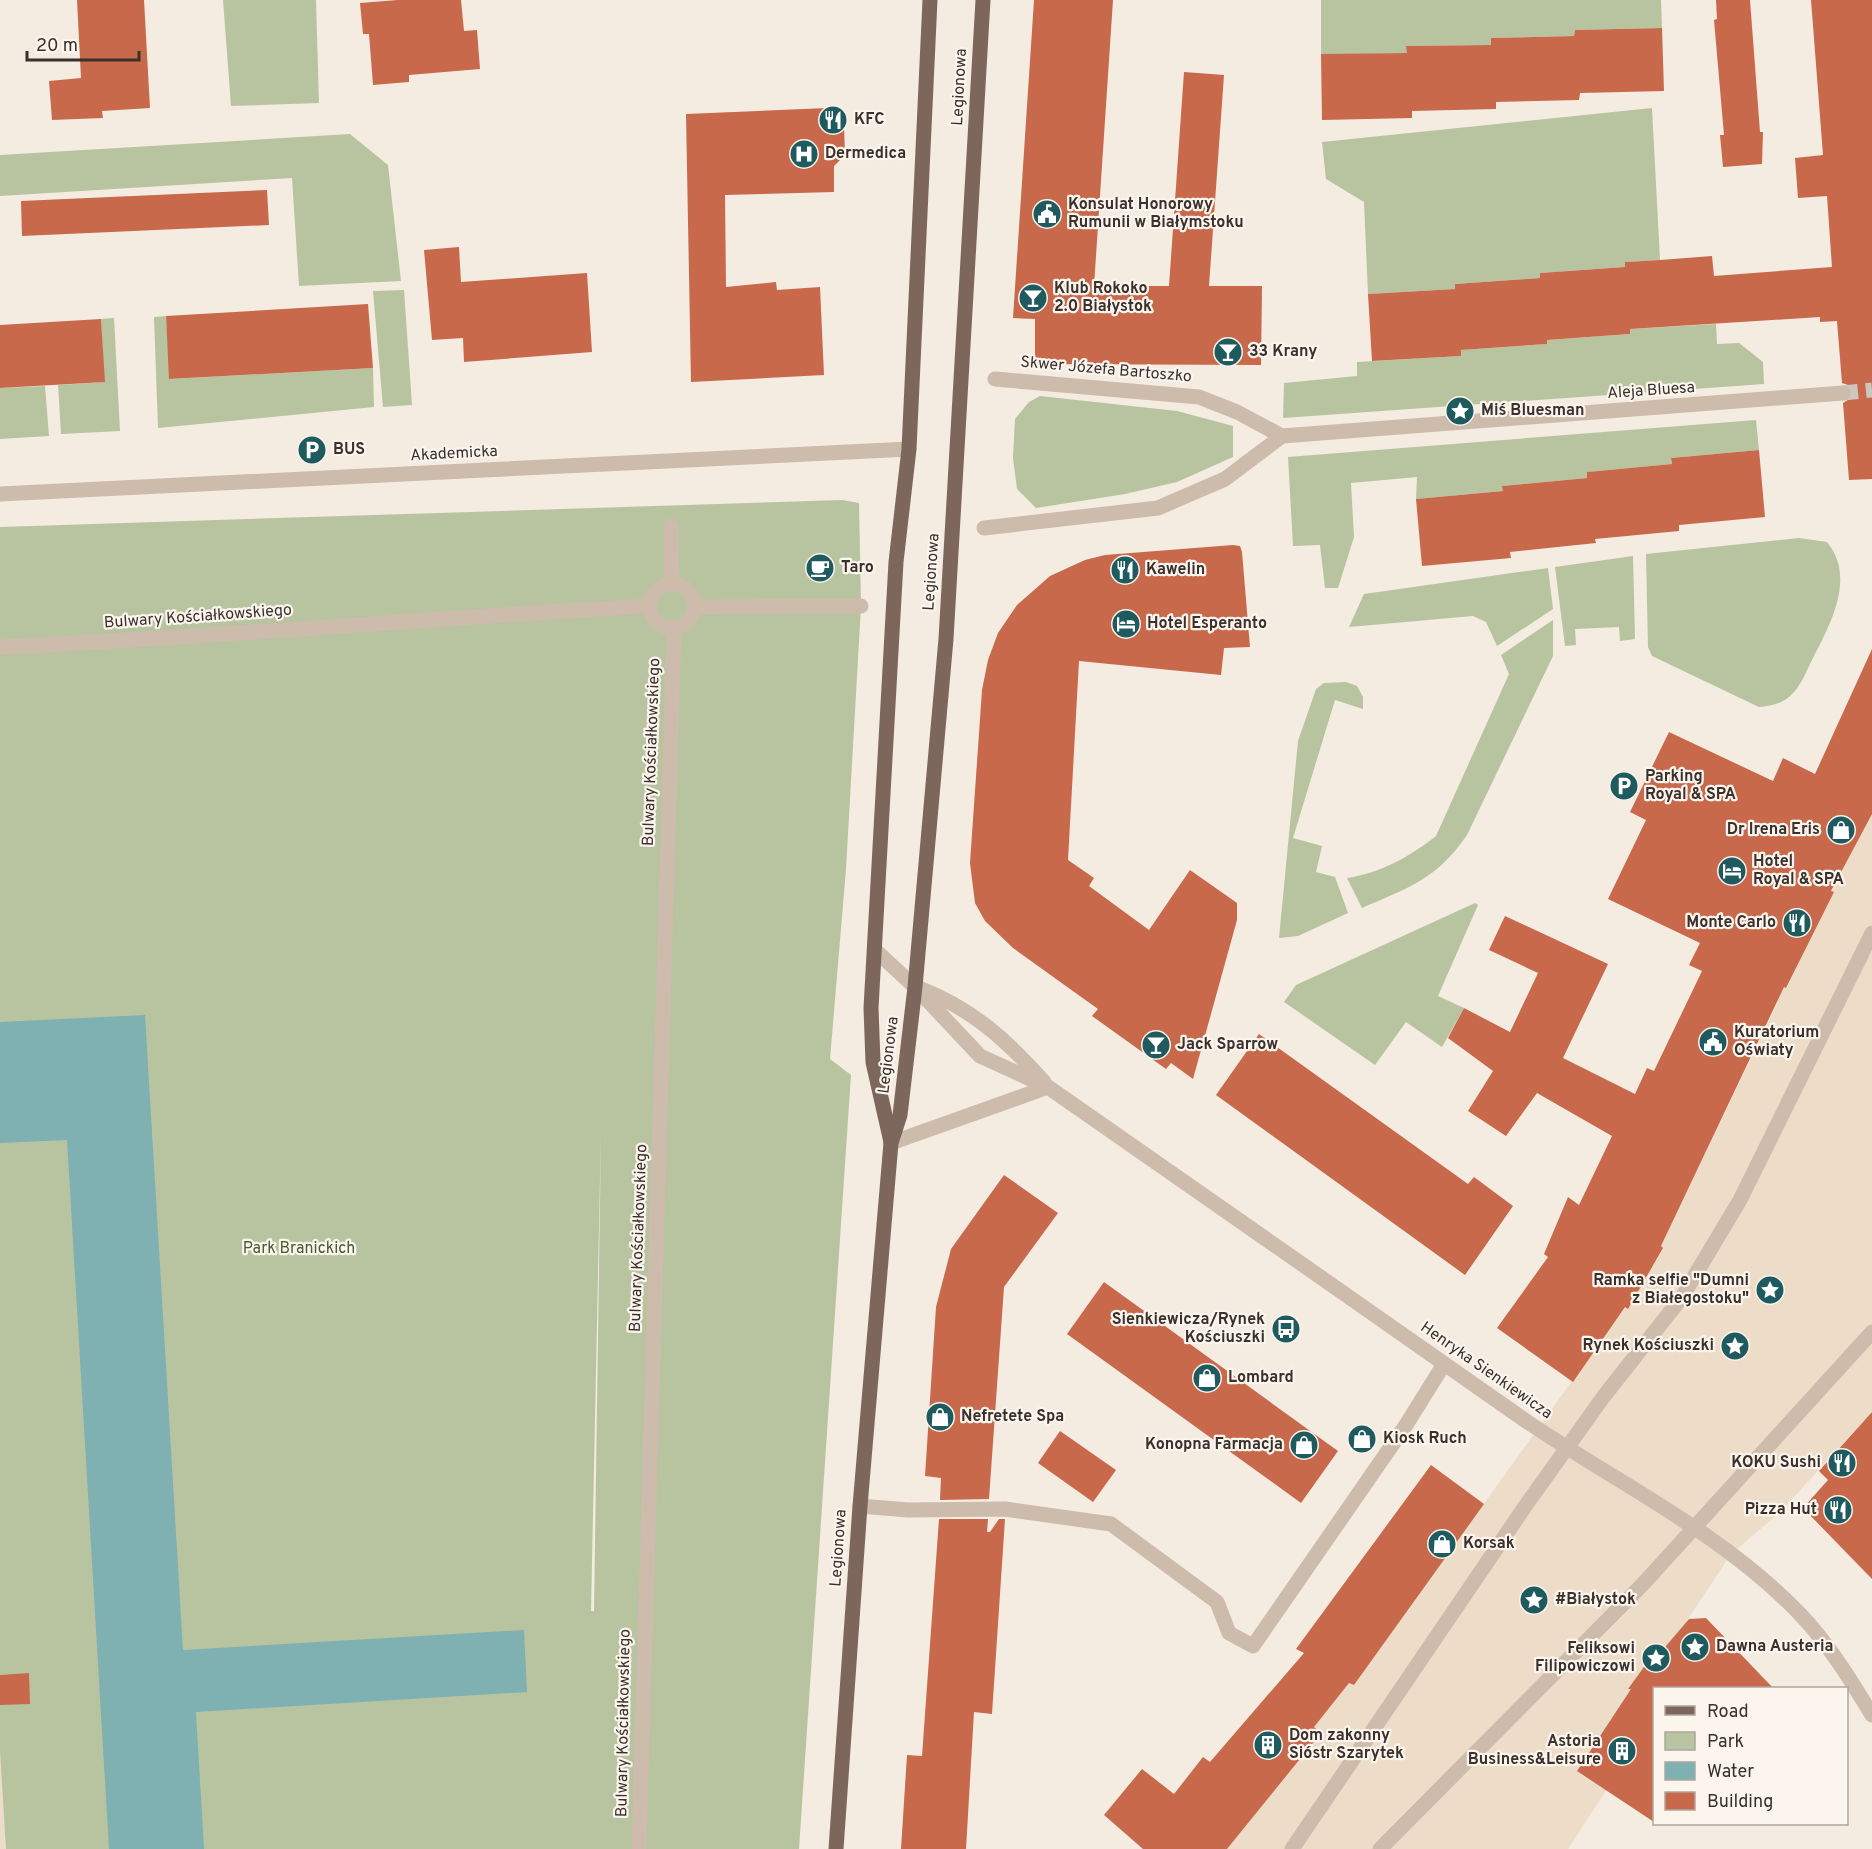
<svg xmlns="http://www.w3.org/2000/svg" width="1872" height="1849" font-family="Overpass,sans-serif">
  <rect width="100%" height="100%" fill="#f4ebe1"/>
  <g fill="#b8c4a0" fill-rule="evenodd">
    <polygon points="223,0 316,0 319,103 231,106"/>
    <polygon points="1321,0 1661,0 1662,28 1575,30 1574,36 1491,38 1491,45 1407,46 1407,53 1321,55"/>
    <polygon points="1652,108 1660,260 1625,262 1625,267 1540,273 1540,278 1455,284 1455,289 1368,294 1364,202 1326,179 1322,142"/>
    <polygon points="350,134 388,165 401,281 299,286 292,178 0,196 0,155"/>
    <polygon points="404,290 412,405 383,407 373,291"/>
    <polygon points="166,316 170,379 373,368 374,407 158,428 154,317"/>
    <polygon points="114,318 120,431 61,434 58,385 104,382 101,319"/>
    <polygon points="1716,324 1717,344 1739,343 1763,362 1764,384 1283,418 1284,383 1357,376 1357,362 1461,356 1461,350 1546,344 1547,340 1630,334 1630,329"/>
    <polygon points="45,386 49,436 0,439 0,388"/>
    <polygon points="1040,396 1177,411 1233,426 1233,457 1177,482 1125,494 1036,508 1017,489 1013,458 1015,419 1029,402"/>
    <polygon points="1756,420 1759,450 1671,458 1672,464 1587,472 1587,478 1503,486 1503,491 1416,499 1417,477 1351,483 1354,537 1338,588 1325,588 1320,545 1293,546 1288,457"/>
    <path d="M842,500L859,503L861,606L846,869L830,1059L851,1075L799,1849H0V527ZM601,1131L594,1611H591Z"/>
    <path d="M1799,538L1827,542C1856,577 1831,623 1813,658C1806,671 1801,687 1789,697C1781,704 1769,706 1759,707L1652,656L1648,647L1646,554Z"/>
    <polygon points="1633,556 1635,639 1620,641 1619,627 1575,629 1576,645 1565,646 1555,567"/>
    <polygon points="1548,568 1553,609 1497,646 1486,622 1473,616 1349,627 1364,594"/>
    <path d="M1553,620V656L1467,835C1437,879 1408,888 1362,908L1347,878C1381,873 1409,857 1436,836L1509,674L1501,655Z"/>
    <polygon points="1346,682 1357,686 1363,697 1363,709 1335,700 1293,838 1322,846 1316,872 1335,877 1348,913 1298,936 1279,938 1298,741 1316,689 1324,683"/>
    <polygon points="1475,903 1478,905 1438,996 1464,1008 1442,1047 1406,1022 1375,1065 1284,1002 1296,985"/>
  </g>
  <g fill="#ecdcc8">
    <polygon points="1872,805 1872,1412 1778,1514 1731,1554 1686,1622 1656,1658 1653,1704 1631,1689 1577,1771 1607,1789 1568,1849 1227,1849 1320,1733 1314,1727 1349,1683 1354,1685 1625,1307 1628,1309 1637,1295 1626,1288 1642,1260 1653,1266 1663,1249 1661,1246 1778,1002 1774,999 1781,986 1787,988"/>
    <polygon points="0,1751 6,1849 0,1849"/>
  </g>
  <polygon fill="#7fb0b2" points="145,1015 183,1650 524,1630 527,1692 196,1712 204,1849 109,1849 67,1140 0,1143 0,1022"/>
  <g fill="#c8694b">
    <polygon points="77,0 144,0 150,108 102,111 103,118 52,120 49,81 81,78"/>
    <polygon points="398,0 461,0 464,31 477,30 480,69 409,75 409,82 373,85 369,34 363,34 360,3"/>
    <polygon points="1034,0 1113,0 1094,286 1169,286 1184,72 1224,75 1209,286 1262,286 1261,365 1035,364 1035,319 1013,318"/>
    <polygon points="1716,0 1750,0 1760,132 1763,132 1762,164 1723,167 1720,135 1724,135 1714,20 1717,19"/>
    <polygon points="1811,0 1872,0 1872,479 1849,480 1843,403 1851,398 1853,392 1848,385 1842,383 1837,321 1820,322 1820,317 1630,329 1630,334 1547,340 1547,344 1461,350 1461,356 1372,361 1368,294 1455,289 1455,284 1540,278 1540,273 1625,267 1625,262 1660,260 1712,256 1714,276 1832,267 1827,196 1798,198 1795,158 1823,155"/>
    <polygon points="1662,28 1664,91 1580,93 1579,100 1496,102 1496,109 1412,111 1412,118 1322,120 1321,54 1407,53 1406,46 1491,45 1491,38 1574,36 1575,30"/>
    <polygon points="827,108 828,125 844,125 845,155 834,166 834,192 725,195 726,287 776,282 777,290 820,287 824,375 691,382 686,114"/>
    <polygon points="267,190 269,225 22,236 21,201"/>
    <polygon points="459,247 461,282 587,273 592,352 464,362 463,338 432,340 424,250"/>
    <polygon points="368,304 373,368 169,379 166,316"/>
    <polygon points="101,319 105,382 0,388 0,325"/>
    <polygon points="1759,450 1765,517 1679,525 1679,531 1595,539 1596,543 1510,552 1511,558 1422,566 1416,499 1503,491 1502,486 1587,478 1587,472 1672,464 1671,458"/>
    <polygon points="1233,545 1240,546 1242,552 1250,647 1224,648 1221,675 1079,661 1068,860 1094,878 1089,886 1149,930 1190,870 1237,903 1237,920 1193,1079 1171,1063 1166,1069 1092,1016 1098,1009 1013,948 985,921 975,903 970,863 982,690 988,660 998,633 1017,605 1050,576 1085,560 1105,555"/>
    <polygon points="1872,649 1872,814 1831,891 1834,892 1786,988 1784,987 1661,1246 1663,1248 1628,1309 1625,1307 1573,1382 1497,1328 1548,1257 1544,1254 1568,1197 1579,1205 1612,1136 1537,1093 1506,1136 1468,1111 1493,1071 1448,1038 1464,1008 1510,1032 1538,973 1489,950 1505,916 1608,964 1563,1058 1635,1094 1647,1068 1654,1071 1702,971 1689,965 1700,943 1608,899 1646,820 1630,812 1669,732 1773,781 1783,758 1815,774"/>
    <polygon points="1259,1034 1468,1184 1474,1177 1513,1206 1465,1275 1216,1095"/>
    <polygon points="1004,1175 1058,1213 1004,1287 989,1499 940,1500 941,1478 925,1476 936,1307 951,1249"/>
    <polygon points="1104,1282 1338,1451 1301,1503 1067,1334"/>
    <polygon points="1872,1412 1872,1579 1803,1508 1828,1480 1819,1471"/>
    <polygon points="1060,1431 1116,1470 1093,1502 1038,1463"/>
    <polygon points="1431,1465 1484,1504 1354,1685 1349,1683 1314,1727 1321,1733 1227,1849 1143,1849 1104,1815 1142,1769 1174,1794 1203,1757 1210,1762 1304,1653 1296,1649"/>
    <polygon points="939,1519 988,1519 987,1532 990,1532 999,1519 1005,1519 992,1714 974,1712 966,1849 901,1849 907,1755 922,1756"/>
    <polygon points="1706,1618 1774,1689 1654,1689 1654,1822 1577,1771 1631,1689 1628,1689 1654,1653 1654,1660 1689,1619"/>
    <polygon points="29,1673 30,1704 0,1705 0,1675"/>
  </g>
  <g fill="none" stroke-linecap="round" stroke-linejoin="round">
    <polyline stroke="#cfc6bd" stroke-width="15" stroke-dasharray="15 8" stroke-linecap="butt" points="1843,393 1872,390"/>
    <g stroke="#cdbbac" stroke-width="15">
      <polyline points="995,379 1199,397 1237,412 1282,436"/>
      <polyline points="1282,436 1843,393"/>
      <polyline points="0,494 909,449"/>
      <polyline points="671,526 672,584"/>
      <polyline points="984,528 1158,508 1225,479 1282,436"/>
      <circle cx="672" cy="606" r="22"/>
      <polyline points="693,607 861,606"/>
      <path d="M0,647C217,637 433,618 650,606"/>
      <path d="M875,950L915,987L980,1056L1048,1087C1205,1195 1360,1305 1516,1414C1610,1480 1718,1529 1799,1613C1828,1643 1850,1679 1872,1715"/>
      <path d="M919,988C971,1008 1007,1040 1044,1082"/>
      <polyline points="891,1143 1048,1087"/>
      <polyline points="860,1506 908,1510 1005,1509 1111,1524 1217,1602 1229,1633 1253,1646 1406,1425 1444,1364"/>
      <polyline points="639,1849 674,627"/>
      <polyline points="1292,1849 1526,1505 1604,1396 1682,1297 1740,1200 1872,933"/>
      <polyline points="1380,1849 1643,1584 1872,1332"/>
    </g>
    <g stroke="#7d675c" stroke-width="15">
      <polyline points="891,1142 873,1062 871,1008 896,562 909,449 930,0"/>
      <polyline points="836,1849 860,1506 891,1143 900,1115 915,987 946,639 983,0"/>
    </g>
  </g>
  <defs>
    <g id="restaurant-disc" transform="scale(1.5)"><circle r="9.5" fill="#1f5a5e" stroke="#fbf5ee"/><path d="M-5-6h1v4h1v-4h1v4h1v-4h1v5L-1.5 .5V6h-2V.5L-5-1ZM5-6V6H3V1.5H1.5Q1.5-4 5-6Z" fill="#fff"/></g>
    <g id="hospital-disc" transform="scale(1.5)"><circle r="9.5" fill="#1f5a5e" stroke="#fbf5ee"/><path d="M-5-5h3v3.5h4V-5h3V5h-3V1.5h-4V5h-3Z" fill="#fff"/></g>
    <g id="civic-disc" transform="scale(1.5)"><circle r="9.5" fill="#1f5a5e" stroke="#fbf5ee"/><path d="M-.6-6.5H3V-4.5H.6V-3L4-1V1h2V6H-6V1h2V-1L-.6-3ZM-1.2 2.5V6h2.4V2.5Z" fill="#fff"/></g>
    <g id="bar-disc" transform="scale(1.5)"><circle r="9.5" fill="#1f5a5e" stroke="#fbf5ee"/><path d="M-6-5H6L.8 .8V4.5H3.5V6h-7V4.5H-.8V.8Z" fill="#fff"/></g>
    <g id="sight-disc" transform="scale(1.5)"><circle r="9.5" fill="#1f5a5e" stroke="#fbf5ee"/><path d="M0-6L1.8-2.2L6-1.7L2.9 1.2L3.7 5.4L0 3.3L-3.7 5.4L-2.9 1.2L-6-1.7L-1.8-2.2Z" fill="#fff"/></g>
    <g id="parking-disc" transform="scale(1.5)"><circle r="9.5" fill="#1f5a5e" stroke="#fbf5ee"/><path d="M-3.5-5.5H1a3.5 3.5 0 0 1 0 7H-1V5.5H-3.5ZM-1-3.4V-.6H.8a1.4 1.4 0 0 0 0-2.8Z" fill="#fff"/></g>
    <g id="cafe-disc" transform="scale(1.5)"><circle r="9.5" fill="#1f5a5e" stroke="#fbf5ee"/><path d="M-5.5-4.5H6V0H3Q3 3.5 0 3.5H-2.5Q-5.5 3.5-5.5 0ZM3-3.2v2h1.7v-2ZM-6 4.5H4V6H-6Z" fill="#fff"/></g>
    <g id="hotel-disc" transform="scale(1.5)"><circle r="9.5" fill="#1f5a5e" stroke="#fbf5ee"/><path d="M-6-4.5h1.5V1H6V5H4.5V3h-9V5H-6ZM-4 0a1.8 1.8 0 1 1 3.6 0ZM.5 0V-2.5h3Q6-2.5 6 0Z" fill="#fff"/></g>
    <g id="shop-disc" transform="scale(1.5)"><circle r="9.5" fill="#1f5a5e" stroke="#fbf5ee"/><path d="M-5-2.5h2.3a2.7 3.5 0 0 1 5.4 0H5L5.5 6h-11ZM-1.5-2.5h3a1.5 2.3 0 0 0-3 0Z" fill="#fff"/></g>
    <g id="bus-disc" transform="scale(1.5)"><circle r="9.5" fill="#1f5a5e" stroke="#fbf5ee"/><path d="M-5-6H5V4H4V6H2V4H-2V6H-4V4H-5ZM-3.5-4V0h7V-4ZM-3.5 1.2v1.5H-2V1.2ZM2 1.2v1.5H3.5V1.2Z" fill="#fff"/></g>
    <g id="building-disc" transform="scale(1.5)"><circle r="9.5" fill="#1f5a5e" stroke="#fbf5ee"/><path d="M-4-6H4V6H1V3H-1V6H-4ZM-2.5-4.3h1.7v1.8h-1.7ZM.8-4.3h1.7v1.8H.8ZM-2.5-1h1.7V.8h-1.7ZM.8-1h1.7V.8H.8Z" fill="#fff"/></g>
  </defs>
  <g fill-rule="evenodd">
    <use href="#restaurant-disc" x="833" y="120"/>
    <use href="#hospital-disc" x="804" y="154"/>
    <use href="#civic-disc" x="1047" y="214"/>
    <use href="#bar-disc" x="1033" y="298"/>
    <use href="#bar-disc" x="1228" y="352"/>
    <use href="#sight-disc" x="1460" y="411"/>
    <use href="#parking-disc" x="312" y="450"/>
    <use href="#cafe-disc" x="820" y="568"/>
    <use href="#restaurant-disc" x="1125" y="570"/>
    <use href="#hotel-disc" x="1126" y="624"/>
    <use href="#parking-disc" x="1624" y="786"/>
    <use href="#shop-disc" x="1841" y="830"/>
    <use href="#hotel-disc" x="1732" y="871"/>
    <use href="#restaurant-disc" x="1797" y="923"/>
    <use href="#civic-disc" x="1713" y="1042"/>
    <use href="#bar-disc" x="1156" y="1045"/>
    <use href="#sight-disc" x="1770" y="1290"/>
    <use href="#bus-disc" x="1286" y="1329"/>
    <use href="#sight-disc" x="1735" y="1346"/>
    <use href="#shop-disc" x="1207" y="1378"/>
    <use href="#shop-disc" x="940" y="1417"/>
    <use href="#shop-disc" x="1362" y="1439"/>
    <use href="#shop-disc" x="1304" y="1445"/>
    <use href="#restaurant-disc" x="1842" y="1463"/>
    <use href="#restaurant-disc" x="1838" y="1510"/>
    <use href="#shop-disc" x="1442" y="1544"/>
    <use href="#sight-disc" x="1534" y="1600"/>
    <use href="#sight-disc" x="1695" y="1647"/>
    <use href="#sight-disc" x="1656" y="1658"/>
    <use href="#building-disc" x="1268" y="1745"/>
    <use href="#building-disc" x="1622" y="1751"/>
  </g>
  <g text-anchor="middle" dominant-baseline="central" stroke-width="4.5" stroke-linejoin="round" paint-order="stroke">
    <g font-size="16" fill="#3b302b" stroke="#fbf5ee">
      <text transform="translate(960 87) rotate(-87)">Legionowa</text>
      <text transform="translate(1106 370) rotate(5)">Skwer Józefa Bartoszko</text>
      <text transform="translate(1651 391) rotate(-4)">Aleja Bluesa</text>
      <text transform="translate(454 454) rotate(-3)">Akademicka</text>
      <text transform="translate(932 572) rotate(-86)">Legionowa</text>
      <text transform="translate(198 617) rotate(-4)">Bulwary Kościałkowskiego</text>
      <text transform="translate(652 752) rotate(-88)">Bulwary Kościałkowskiego</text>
      <text transform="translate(889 1055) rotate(-83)">Legionowa</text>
      <text transform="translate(639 1238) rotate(-88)">Bulwary Kościałkowskiego</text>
      <text transform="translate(1486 1371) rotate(35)">Henryka Sienkiewicza</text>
      <text transform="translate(839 1548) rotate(-86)">Legionowa</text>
      <text transform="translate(624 1723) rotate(-89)">Bulwary Kościałkowskiego</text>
    </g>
    <g font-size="16" font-weight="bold" fill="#3b302b" stroke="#fbf5ee" text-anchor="start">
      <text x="854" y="120">KFC</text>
      <text x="825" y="154">Dermedica</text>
      <text x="1068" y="205">Konsulat Honorowy<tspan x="1068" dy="18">Rumunii w Białymstoku</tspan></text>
      <text x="1054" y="289">Klub Rokoko<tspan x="1054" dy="18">2.0 Białystok</tspan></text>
      <text x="1249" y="352">33 Krany</text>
      <text x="1481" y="411">Miś Bluesman</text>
      <text x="333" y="450">BUS</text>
      <text x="841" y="568">Taro</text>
      <text x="1146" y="570">Kawelin</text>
      <text x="1147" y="624">Hotel Esperanto</text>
      <text x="1645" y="777">Parking<tspan x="1645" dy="18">Royal &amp; SPA</tspan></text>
      <text x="1820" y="830" text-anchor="end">Dr Irena Eris</text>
      <text x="1753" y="862">Hotel<tspan x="1753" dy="18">Royal &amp; SPA</tspan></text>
      <text x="1776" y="923" text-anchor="end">Monte Carlo</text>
      <text x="1734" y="1033">Kuratorium<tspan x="1734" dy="18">Oświaty</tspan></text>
      <text x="1177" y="1045">Jack Sparrow</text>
      <text x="1749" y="1281" text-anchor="end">Ramka selfie "Dumni<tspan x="1749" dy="18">z Białegostoku"</tspan></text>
      <text x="1265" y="1320" text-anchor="end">Sienkiewicza/Rynek<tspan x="1265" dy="18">Kościuszki</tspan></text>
      <text x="1714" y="1346" text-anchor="end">Rynek Kościuszki</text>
      <text x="1228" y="1378">Lombard</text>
      <text x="961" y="1417">Nefretete Spa</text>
      <text x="1383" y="1439">Kiosk Ruch</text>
      <text x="1283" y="1445" text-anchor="end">Konopna Farmacja</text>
      <text x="1821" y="1463" text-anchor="end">KOKU Sushi</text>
      <text x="1817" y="1510" text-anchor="end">Pizza Hut</text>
      <text x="1463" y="1544">Korsak</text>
      <text x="1555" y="1600">#Białystok</text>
      <text x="1716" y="1647">Dawna Austeria</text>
      <text x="1635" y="1649" text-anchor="end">Feliksowi<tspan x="1635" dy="18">Filipowiczowi</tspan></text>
      <text x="1289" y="1736">Dom zakonny<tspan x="1289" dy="18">Sióstr Szarytek</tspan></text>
      <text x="1601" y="1742" text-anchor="end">Astoria<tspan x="1601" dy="18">Business&amp;Leisure</tspan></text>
    </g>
    <g font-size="16" fill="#4a5a2e" stroke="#fbf5ee">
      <text x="299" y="1249">Park Branickich</text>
    </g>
  </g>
  <rect x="1653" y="1687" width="195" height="138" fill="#fbf5ee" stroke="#aea6a0" stroke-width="1.5"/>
  <rect x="1665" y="1706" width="30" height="9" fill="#7d675c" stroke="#aea6a0" stroke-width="1.5"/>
  <text x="1707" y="1717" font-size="18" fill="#3b302b">Road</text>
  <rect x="1665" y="1732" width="30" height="18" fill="#b8c4a0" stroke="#aea6a0" stroke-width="1.5"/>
  <text x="1707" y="1747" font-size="18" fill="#3b302b">Park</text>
  <rect x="1665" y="1762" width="30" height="18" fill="#7fb0b2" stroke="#aea6a0" stroke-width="1.5"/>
  <text x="1707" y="1777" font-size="18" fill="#3b302b">Water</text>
  <rect x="1665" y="1792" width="30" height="18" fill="#c8694b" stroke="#aea6a0" stroke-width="1.5"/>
  <text x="1707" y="1807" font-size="18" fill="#3b302b">Building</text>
  <path d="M27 51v9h112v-9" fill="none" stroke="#3b302b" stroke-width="3"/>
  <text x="36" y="51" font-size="18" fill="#3b302b" stroke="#fbf5ee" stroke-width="4.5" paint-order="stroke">20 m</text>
</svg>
